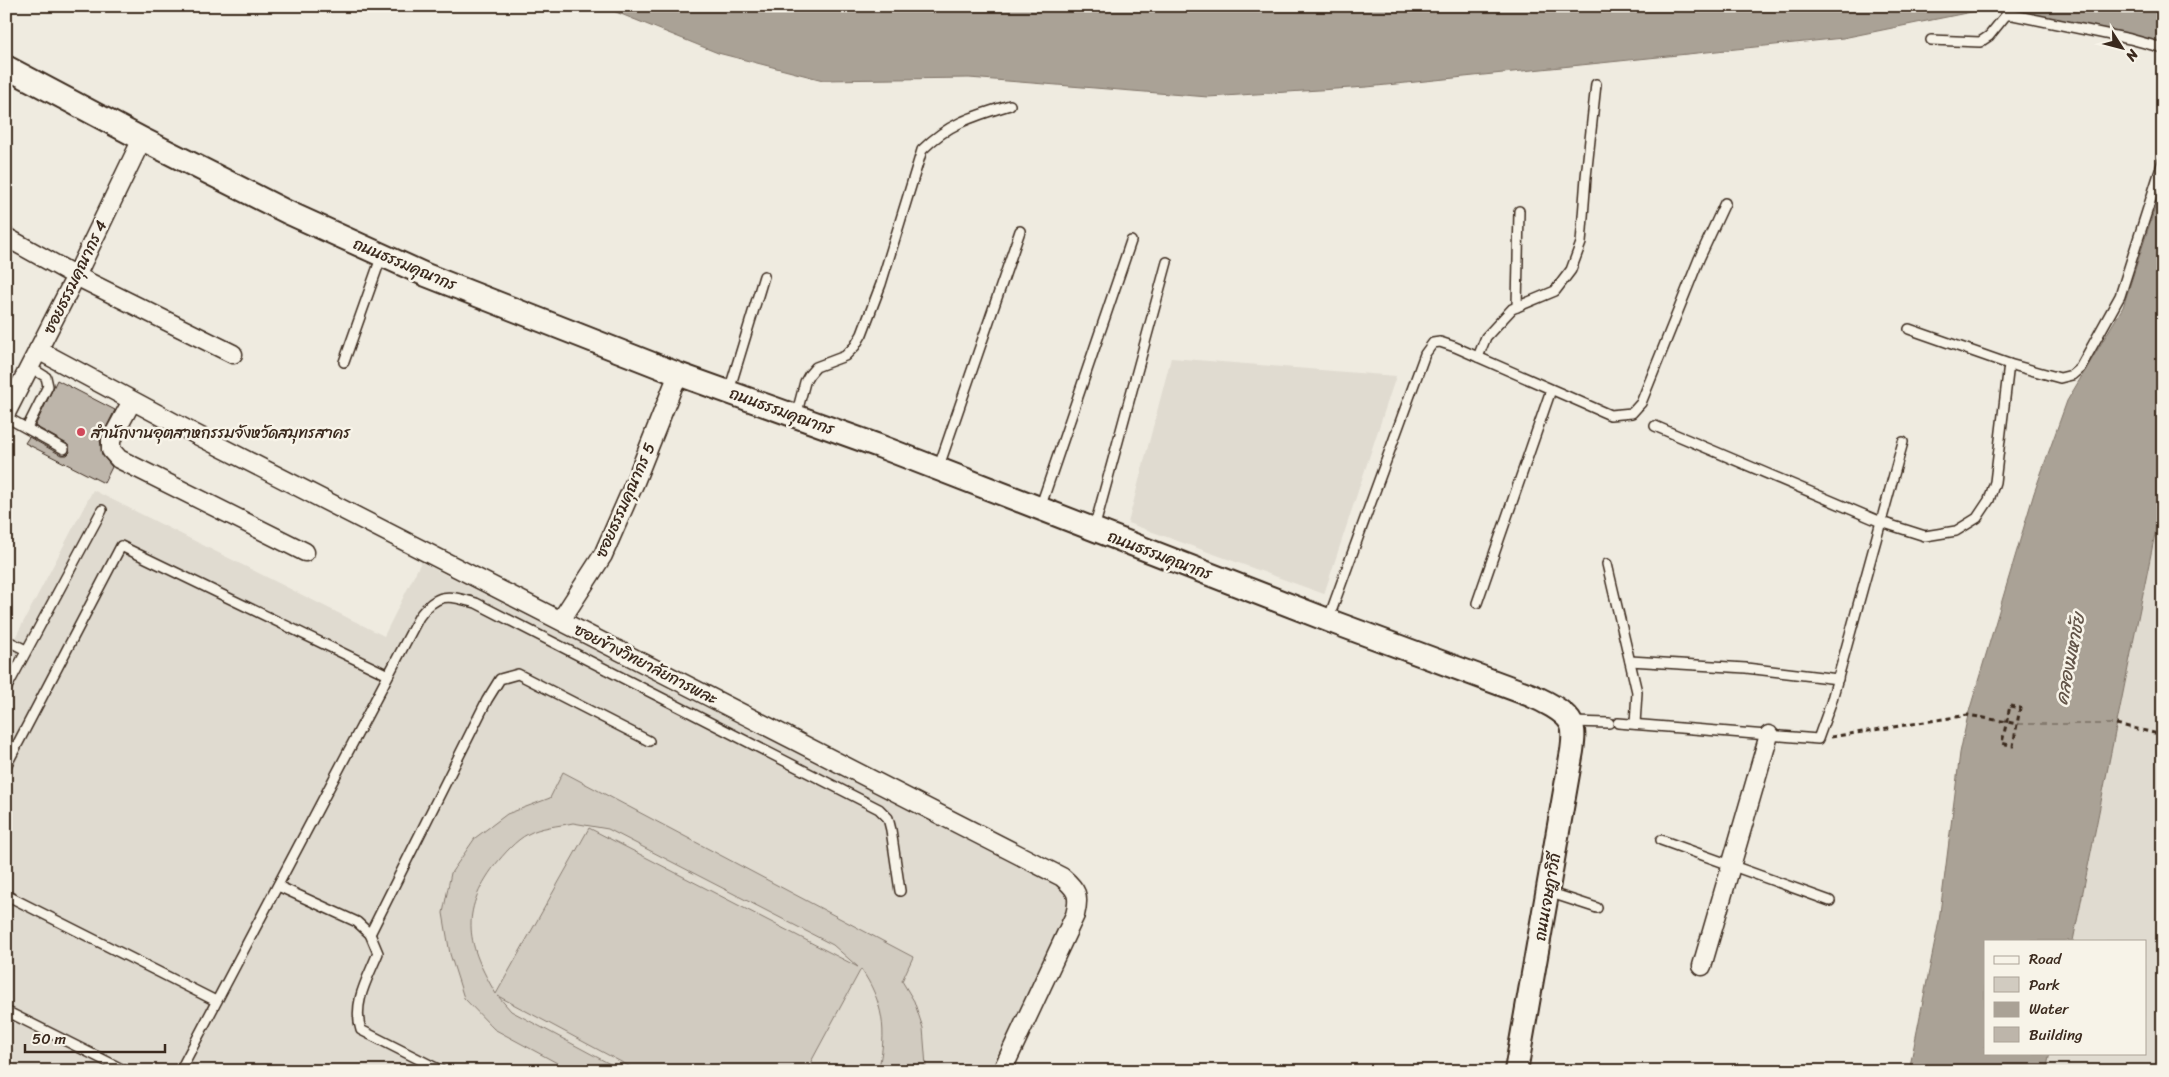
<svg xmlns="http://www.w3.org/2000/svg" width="2169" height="1077" font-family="Sriracha,'Playpen Sans Thai',sans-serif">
  <rect width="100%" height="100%" fill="#efebe0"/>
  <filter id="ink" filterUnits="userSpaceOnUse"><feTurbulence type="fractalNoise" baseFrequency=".02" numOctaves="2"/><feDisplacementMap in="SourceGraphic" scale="10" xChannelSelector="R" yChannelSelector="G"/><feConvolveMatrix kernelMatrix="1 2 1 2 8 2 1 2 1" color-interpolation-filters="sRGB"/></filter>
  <g filter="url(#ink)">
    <g fill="#e0dbd0">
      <polygon points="1171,358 1396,376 1324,594 1128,523"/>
      <polygon points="93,490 384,636 421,562 1064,889 1071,900 1070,911 993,1071 6,1071 6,655"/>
      <polygon points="2163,510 2163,1071 2046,1071 2050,1053 2145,1053 2145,941 2073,941 2158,519"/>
    </g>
    <path fill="#d1cbc0" stroke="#867a6f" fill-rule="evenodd" d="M563,772L913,957L902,981L914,1001L923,1028L926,1066L924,1071H878C888,1032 883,1001 861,969L806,1071H638L498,996L511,1011L623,1071H572L494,1029L464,998L450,954L443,913L451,873L475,838L507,814L550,798ZM573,823L608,829L833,945L858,967L589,828L496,994C467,945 459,913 495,865C504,854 516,840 528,834C540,827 559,826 573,823Z"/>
    <g fill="#aaa296" stroke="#7e7266">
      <polygon points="601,6 2163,6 2163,45 2106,31 1986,9 1843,38 1367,87 1208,97 969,78 823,80 718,53"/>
      <polygon points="2163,183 2163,510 2158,519 2073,941 1985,941 1985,1053 2050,1053 2046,1071 1909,1071 1939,921 1960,753 1968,715 2034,493 2067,401 2123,307"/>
    </g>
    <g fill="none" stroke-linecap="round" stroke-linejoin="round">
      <polyline stroke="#625448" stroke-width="1" stroke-dasharray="6 5" stroke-linecap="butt" points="2018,724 2116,724"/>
    </g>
    <polygon fill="#bdb5aa" stroke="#3b2a1e" points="57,380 115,410 100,440 103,456 112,467 104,483 25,443 29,437 61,455 67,455 70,452 67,444 35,426"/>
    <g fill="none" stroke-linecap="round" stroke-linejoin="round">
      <g stroke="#3b2a1e" stroke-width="12">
        <g id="service">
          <polyline points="1931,40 1980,42 1989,36 2006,15 2013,15 2130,39 2163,48"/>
          <polyline points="1517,307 1519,211"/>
          <polyline points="1478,357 1486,337 1512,309 1555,291 1571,270 1581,243 1586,177 1596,84"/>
          <polyline points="344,362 382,255"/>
          <polyline points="2009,364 2060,378 2072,375 2080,368 2120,296 2163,161"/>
          <polyline points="729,391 764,276"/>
          <path d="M796,416L805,382L809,375L816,367L845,356L855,346L862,334L881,284L922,150C949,123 974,116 1010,105"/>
          <polyline points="6,417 64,449"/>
          <polyline points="1655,426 1881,522 1925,536 1956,531 1977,518 1989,500 1995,482 2009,364 1909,329"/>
          <polyline points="27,428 48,386 46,377 30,367"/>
          <polyline points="938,469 1020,231"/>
          <polyline points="1040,508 1131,241"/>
          <polyline points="1094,529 1167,262"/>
          <polyline points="1607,564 1637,692 1635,724"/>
          <polyline points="1477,603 1551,390"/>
          <polyline points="1328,620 1425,354 1433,343 1440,342 1455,347 1610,415 1632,413 1641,403 1699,259 1725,203"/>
          <polyline points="6,640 26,650"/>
          <polyline points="1630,661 1746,668 1838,679"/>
          <polyline points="6,689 102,510"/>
          <polyline points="1571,722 1609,723"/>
          <polyline points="1618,723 1818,739 1831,703 1903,442"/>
          <polyline points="6,766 121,546 388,675"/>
          <polyline points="1661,840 1830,901"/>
          <path d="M278,886L357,922L370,934L378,953C368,978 352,1003 361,1030L442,1071"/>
          <polyline points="1548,892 1597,908"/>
          <polyline points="6,895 216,1001"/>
          <polyline points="370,934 487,700 500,679 518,674 649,741"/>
          <polyline points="6,1011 126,1071"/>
          <path d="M180,1071L419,617C437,592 448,595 476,603L879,809L888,818L891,830L900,891"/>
        </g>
      </g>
      <g stroke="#3b2a1e" stroke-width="21">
        <g id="minor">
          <polyline points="6,237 76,276 233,354"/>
          <path d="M38,350L195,434L1062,877C1077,890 1080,895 1075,915L1002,1071"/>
          <polyline points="132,401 111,440 111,450 119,459 305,552"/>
          <polyline points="6,413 76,276 142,139"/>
          <polyline points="561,620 603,555 635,482 678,374"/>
          <polyline points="1702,966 1769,735"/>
        </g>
      </g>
      <g stroke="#3b2a1e" stroke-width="26">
        <path id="tertiary" d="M6,67L142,139L287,212L426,275L678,374L879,446L1338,624L1530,695C1542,700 1565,711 1571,723C1575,731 1573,743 1572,751L1516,1071"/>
      </g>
      <g stroke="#3b2a1e" stroke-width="3" stroke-dasharray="5 4" stroke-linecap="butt">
        <polygon points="2010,706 2020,708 2013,746 2002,743"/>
        <polyline points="2116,724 2163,735"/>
        <polyline points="1831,737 1968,715 2018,724"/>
      </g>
      <use href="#service" stroke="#f7f3e8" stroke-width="9"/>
      <use href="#minor" stroke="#f7f3e8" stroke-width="18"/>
      <use href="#tertiary" stroke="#f7f3e8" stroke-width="22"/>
    </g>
  </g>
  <circle fill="#d1495b" stroke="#f7f3e8" stroke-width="2" cx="81" cy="432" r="5"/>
  <g text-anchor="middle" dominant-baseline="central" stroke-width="5" stroke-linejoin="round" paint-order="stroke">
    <g font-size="16" fill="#3b2a1e" stroke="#f7f3e8">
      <text transform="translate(405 264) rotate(23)">ถนนธรรมคุณากร</text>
      <text transform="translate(75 277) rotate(-64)">ซอยธรรมคุณากร 4</text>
      <text transform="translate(782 411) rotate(20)">ถนนธรรมคุณากร</text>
      <text transform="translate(625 500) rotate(-66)">ซอยธรรมคุณากร 5</text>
      <text transform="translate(1160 555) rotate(21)">ถนนธรรมคุณากร</text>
      <text transform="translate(646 664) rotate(27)">ซอยข้างวิทยาลัยการพละ</text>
      <text transform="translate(1547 897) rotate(-80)">ถนนเจษฎาวิถี</text>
    </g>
    <g font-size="16" fill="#3b2a1e" stroke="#f7f3e8" text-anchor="start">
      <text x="91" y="432">สำนักงานอุตสาหกรรมจังหวัดสมุทรสาคร</text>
    </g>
    <g font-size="18" font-style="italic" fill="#625448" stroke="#f7f3e8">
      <text transform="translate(2070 659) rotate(-79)">คลองมหาชัย</text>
    </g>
  </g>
  <rect width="2169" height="1077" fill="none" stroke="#f7f3e8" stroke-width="25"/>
  <rect x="12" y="12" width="2144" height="1052" fill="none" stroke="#3b2a1e" stroke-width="2" filter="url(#ink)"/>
  <rect x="1984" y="940" width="162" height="115" fill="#f7f3e8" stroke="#aca397"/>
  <rect x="1994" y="956" width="25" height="8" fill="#f7f3e8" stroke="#aca397"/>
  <text x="2029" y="964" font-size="15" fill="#3b2a1e">Road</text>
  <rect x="1994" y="977" width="25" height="15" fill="#d1cbc0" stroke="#aca397"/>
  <text x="2029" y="990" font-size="15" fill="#3b2a1e">Park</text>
  <rect x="1994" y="1002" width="25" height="15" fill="#aaa296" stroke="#aca397"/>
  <text x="2029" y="1014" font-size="15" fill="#3b2a1e">Water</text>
  <rect x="1994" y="1027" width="25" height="15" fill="#bdb5aa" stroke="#aca397"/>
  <text x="2029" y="1040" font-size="15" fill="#3b2a1e">Building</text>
  <g transform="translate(2122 48) rotate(126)" stroke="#f7f3e8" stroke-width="4" paint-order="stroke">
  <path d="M0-4L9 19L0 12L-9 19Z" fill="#3b2a1e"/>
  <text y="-8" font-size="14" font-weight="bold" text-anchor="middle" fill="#3b2a1e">N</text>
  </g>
  <path d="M25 1044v8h140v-8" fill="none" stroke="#3b2a1e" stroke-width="2.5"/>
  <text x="32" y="1044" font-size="15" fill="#3b2a1e" stroke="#f7f3e8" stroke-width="4" paint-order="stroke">50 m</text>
</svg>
